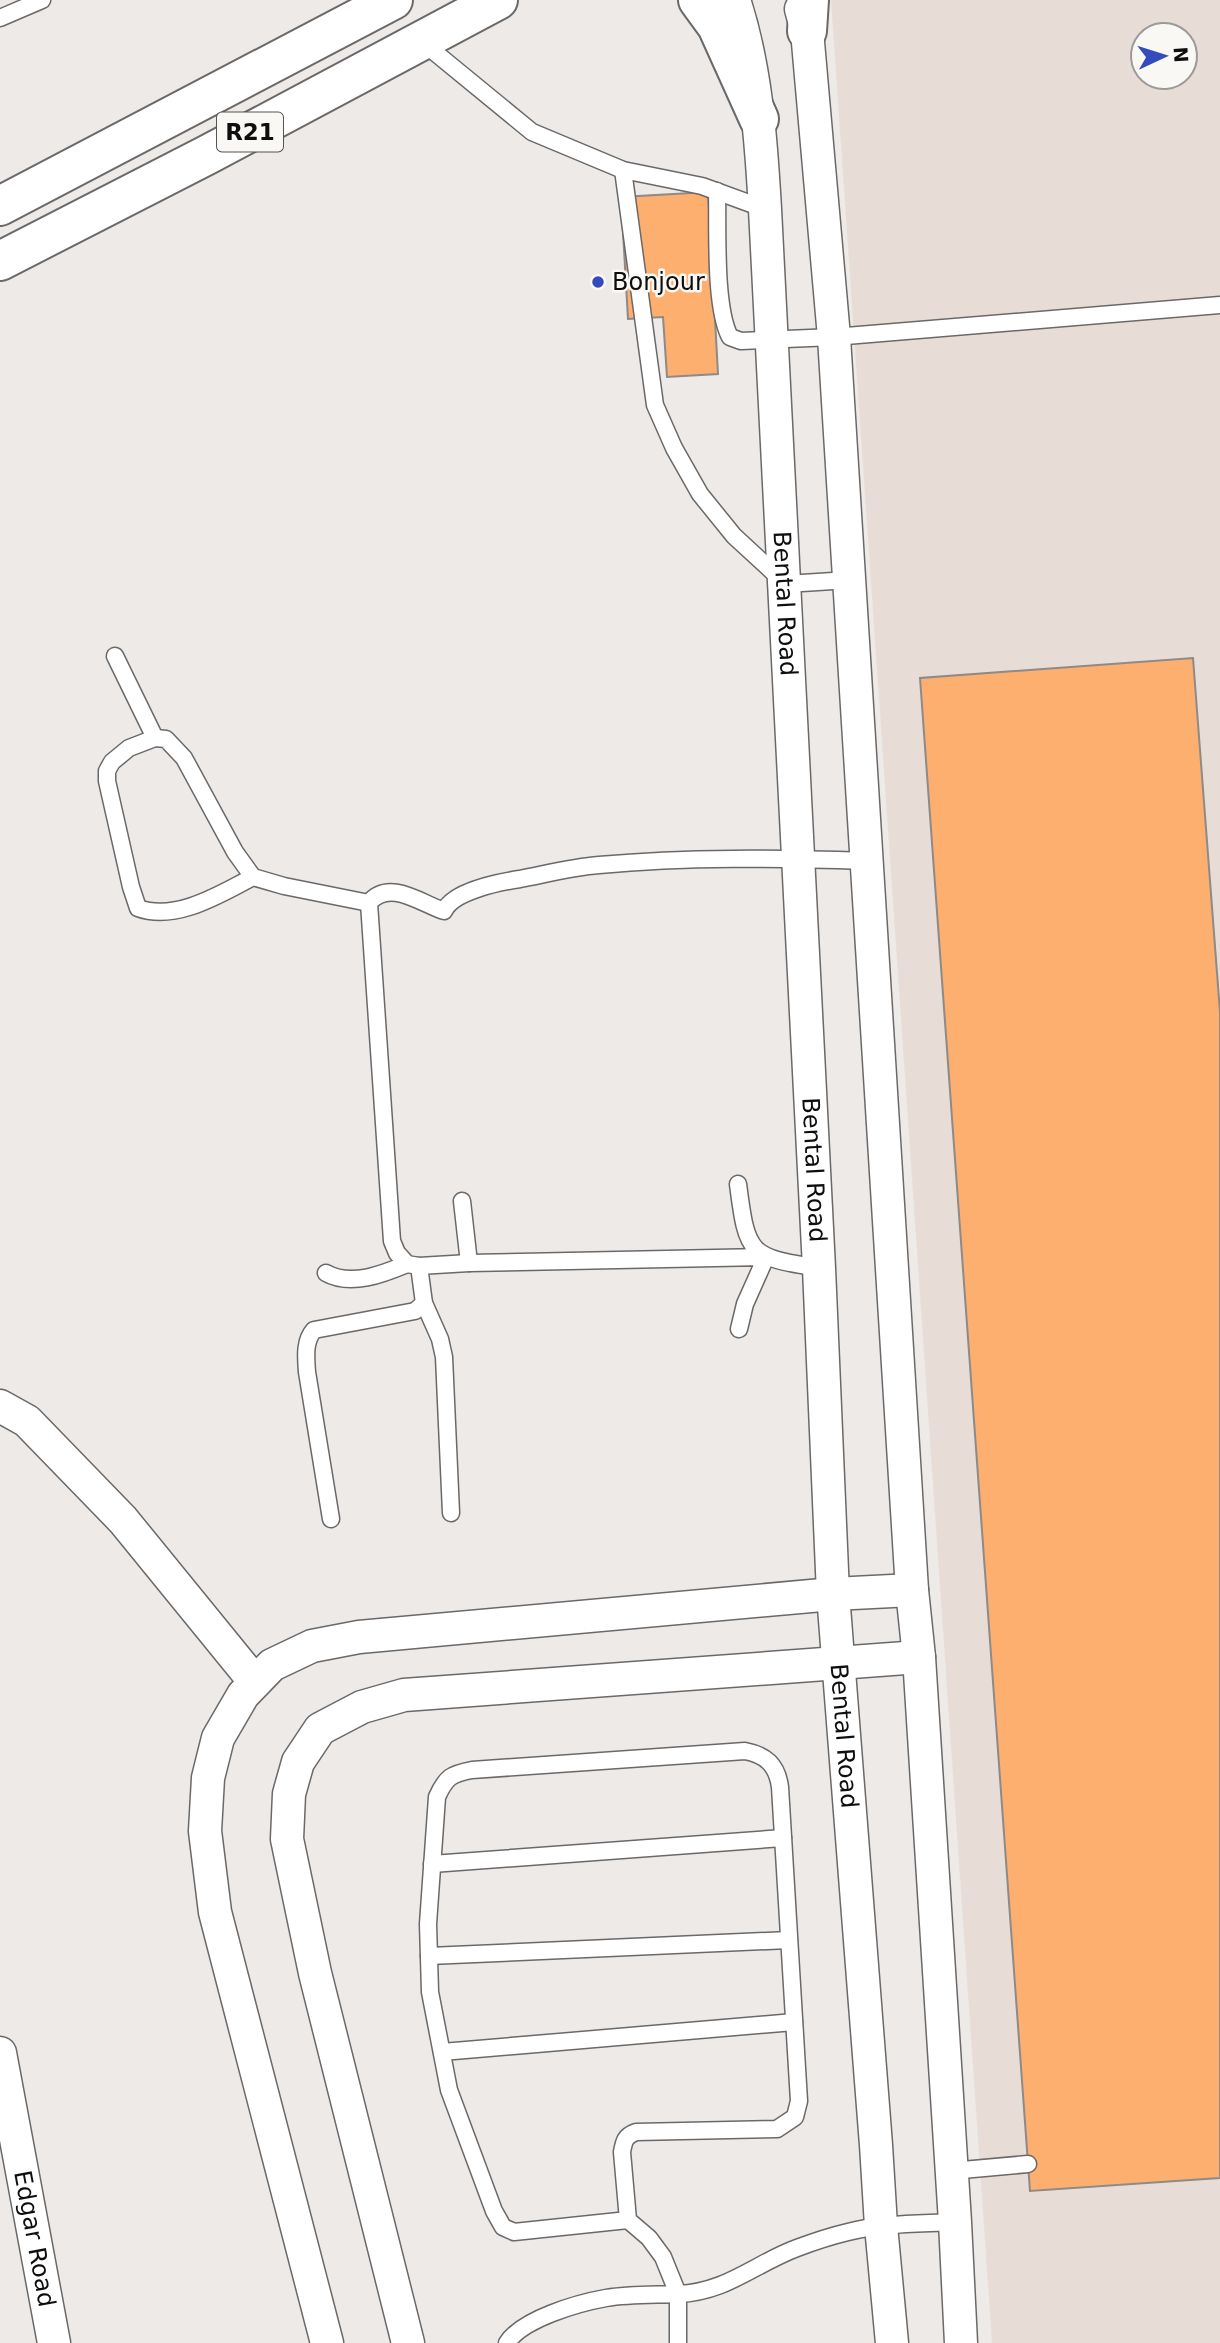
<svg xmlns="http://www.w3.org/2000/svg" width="1220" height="2343" font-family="'DejaVu Sans',sans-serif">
  <rect width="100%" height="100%" fill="#edeae8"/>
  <path fill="#e7ddd6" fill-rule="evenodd" d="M831,0H1220V2343H992ZM1143,35H1185V77H1143Z"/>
  <g fill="#fcaf6f" stroke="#8d8a88" stroke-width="2">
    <polygon points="708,192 718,374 667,377 663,317 628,319 621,197"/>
    <polygon points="1193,658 1220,1012 1220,2178 1030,2191 920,678"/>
  </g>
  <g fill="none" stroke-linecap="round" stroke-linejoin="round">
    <g stroke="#6b6967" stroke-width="19">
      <g id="service">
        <polyline points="0,18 42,0"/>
        <polyline points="421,41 532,132 623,170 702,186 765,209"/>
        <polyline points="623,170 655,405 674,448 700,494 734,536 786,584 849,580"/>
        <path d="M717,191C718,228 714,307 730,337L741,341L834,337L1220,305"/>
        <polyline points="115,656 155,738"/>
        <path d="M253,877C220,894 176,922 138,908L131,887L107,781V771L112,762L129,748L155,738L166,739L184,758L235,852L253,877L284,886L369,903"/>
        <path d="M738,1184C747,1255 749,1257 819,1268"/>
        <polyline points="462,1201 469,1263"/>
        <polyline points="419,1266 424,1303 440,1339 444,1357 451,1513"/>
        <path d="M326,1273C351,1287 383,1274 407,1264"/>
        <path d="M739,1329L745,1304L766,1257L469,1263L419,1266L407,1264L397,1253L392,1241L369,903C389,878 422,904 444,911C453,891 500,882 520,879C546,874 573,867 599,865C688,857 777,858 866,861"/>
        <path d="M331,1519L307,1372C306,1358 304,1341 314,1330L415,1311L424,1303"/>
        <polyline points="432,1864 783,1838"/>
        <polyline points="429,1956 789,1940"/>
        <polyline points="442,2052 794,2022"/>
        <polyline points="951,2171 1028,2164"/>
        <path d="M507,2343C522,2319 578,2303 606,2298C629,2294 654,2295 678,2294L663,2257L649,2238L628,2220L622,2152C624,2141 625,2136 636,2132L777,2129L795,2117L799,2101L780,1787C777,1765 766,1755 745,1751L472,1770C451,1774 446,1777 437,1797L428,1924L430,1992L449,2090L494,2211L503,2227L514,2232L628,2220"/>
        <path d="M678,2343V2294C727,2292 754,2264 797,2248C813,2242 831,2236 848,2232C883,2223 920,2224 955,2222"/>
      </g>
    </g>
    <g stroke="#6b6967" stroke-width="35">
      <g id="minor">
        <path id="s1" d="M734,0C756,67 761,139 765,209L819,1268L833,1594L876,2145L881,2226L892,2343"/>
        <polyline points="801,9 807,31 834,337 912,1590 919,1657 955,2222 961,2343"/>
        <polyline points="0,1406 27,1421 123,1520 255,1682"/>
        <path id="s2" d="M0,2053L54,2343"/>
        <polyline points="327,2343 215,1912 205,1831 208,1778 218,1738 243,1695 272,1665 312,1646 359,1637 833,1594 912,1590"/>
        <polyline points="408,2343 315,1973 287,1839 289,1794 298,1762 320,1729 362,1707 404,1695 919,1657"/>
      </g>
    </g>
    <g stroke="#6b6967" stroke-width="42">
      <g id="primary">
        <polyline points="698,0 717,26 759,119"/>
        <polyline points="807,31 809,0"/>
        <polyline points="0,206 393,0"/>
        <polyline points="0,261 207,155 498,0"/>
      </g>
    </g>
    <use href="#service" stroke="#fff" stroke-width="16"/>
    <use href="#minor" stroke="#fff" stroke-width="32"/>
    <use href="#primary" stroke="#fff" stroke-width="38"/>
  </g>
  <circle fill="#344bbd" stroke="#faf8f5" stroke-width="2.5" cx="598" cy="282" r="7"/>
  <g text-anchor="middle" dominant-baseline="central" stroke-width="5" stroke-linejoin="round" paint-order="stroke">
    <rect fill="#faf8f5" stroke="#565453" stroke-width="2" x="217" y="112.5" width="66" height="39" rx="5"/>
    <g font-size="23" font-weight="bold" fill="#0f0e0e">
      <text x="250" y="132">R21</text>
    </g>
    <g font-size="24" fill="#0f0e0e" stroke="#faf8f5" text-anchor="start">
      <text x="612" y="282">Bonjour</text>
    </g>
    <g font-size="24" fill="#0f0e0e" stroke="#faf8f5">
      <text stroke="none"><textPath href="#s1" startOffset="607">Bental Road</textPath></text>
      <text stroke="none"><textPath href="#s1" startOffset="1174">Bental Road</textPath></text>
      <text stroke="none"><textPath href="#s1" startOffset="1741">Bental Road</textPath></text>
      <text stroke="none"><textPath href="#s2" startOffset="189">Edgar Road</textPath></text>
    </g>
  </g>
  <g transform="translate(1164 56) rotate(86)"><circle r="33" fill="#faf8f5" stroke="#9c9a99" stroke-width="2"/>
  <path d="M0-5L12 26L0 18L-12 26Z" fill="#344bbd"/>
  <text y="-10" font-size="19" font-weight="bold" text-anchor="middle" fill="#0f0e0e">N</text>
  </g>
</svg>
